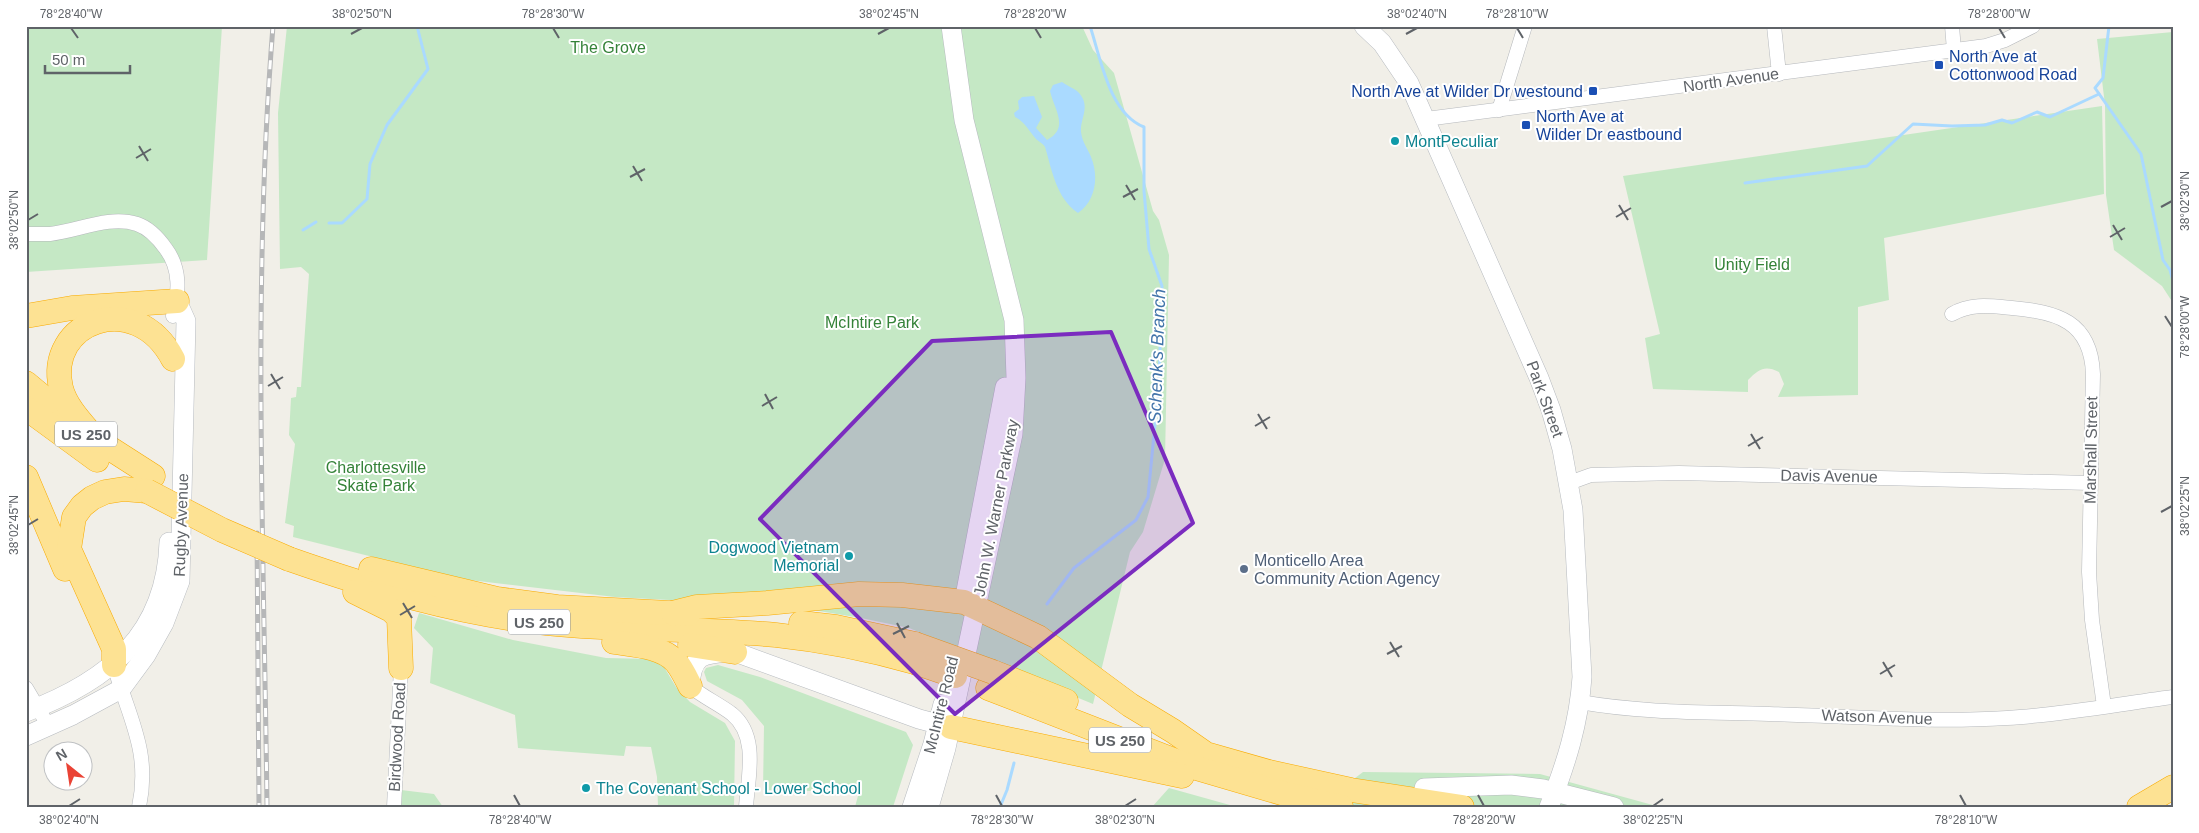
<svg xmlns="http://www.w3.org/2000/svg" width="2199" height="833" font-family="Arial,sans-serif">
  <rect width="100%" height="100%" fill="#f1efe8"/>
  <g fill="#c5e8c5">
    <polygon points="26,26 222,26 207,260 26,272"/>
    <polygon points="287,26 1082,26 1093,50 1114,73 1153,211 1159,220 1169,255 1165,459 1143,532 1130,552 1093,704 909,628 861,618 795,607 615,597 461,579 293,537 294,526 285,523 295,444 289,435 291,398 296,397 297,387 301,387 309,274 301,267 280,269 278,113"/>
    <polygon points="2173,32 2173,303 2162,286 2114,250 2106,195 2105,105 2097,39"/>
    <path d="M2102,106L2104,194L1884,238L1889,300L1858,307V395L1778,397L1784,384L1779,372C1765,365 1759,369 1748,380V392L1653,389L1645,338L1660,334L1623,176Z"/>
    <polygon points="419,613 513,640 606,658 651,659 664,667 676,687 690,702 725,723 735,741 734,807 658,807 657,777 651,747 626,746 624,756 518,748 515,715 430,683 433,648 414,628"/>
    <polygon points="718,665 760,677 906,732 913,745 893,807 855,807 859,792 763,790 764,726 742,700 707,681 704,672 706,668"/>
    <polygon points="1363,772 1540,774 1660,807 1317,807"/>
    <polygon points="1169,788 1237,807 1152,807"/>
    <polygon points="401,790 434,794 443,807 401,807"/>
  </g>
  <path fill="#aadaff" d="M1062,82C1070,88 1079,89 1083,99C1088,110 1080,121 1081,132C1082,142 1088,149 1091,157C1099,176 1096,201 1078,213C1056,198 1052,170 1045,147C1044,144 1039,142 1036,139C1029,131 1025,122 1015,117L1014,113L1019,109L1018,101L1022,97L1034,96L1042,117L1036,128L1047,140C1070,128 1054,109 1050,91L1053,85Z"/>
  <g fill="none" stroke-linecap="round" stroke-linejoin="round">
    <g stroke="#aadaff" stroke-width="3">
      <polyline points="2109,26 2103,78 2095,88 2141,154 2163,260 2170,270 2173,281"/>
      <polyline points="1745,183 1867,166 1913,124 1952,126 1985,125 2002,120 2012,123 2037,112 2050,117 2099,94"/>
      <polyline points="329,223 342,223 367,199 370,164 387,125 428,69 417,26"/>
      <polyline points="303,230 316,222"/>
      <path d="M1047,604L1074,568L1136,520L1148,497L1159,382L1162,286L1149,249L1144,191V127C1109,113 1101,59 1090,26"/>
      <polyline points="1000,807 1007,790 1014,763"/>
    </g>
    <g stroke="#b5b8bc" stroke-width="15">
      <g id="street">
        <polyline points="1774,26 1779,74"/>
        <polyline points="1952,26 1954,50"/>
        <polyline points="1499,110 1525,26"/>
        <polyline points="1426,119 1986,46 2005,40 2033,26"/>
        <path d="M26,234C34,234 42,234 50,234C78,231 109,215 137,224C149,228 159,239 166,249C181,269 179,293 173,316"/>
        <path d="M1952,314C1971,303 1990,306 2012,308C2057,312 2091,321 2093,374L2089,572L2092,620L2104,706"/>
        <polyline points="1569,483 1591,475 1679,473 2090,483"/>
        <path d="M114,665C128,717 151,750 139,807"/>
        <path d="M690,686C703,697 719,704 732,714C759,736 748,777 746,807"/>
        <polyline points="26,688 49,727"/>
        <path d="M1580,702C1642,713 1706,712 1769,714C1848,716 1928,723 2007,718C2063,715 2118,704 2173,697"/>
        <polyline points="394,807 401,668"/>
      </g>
    </g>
    <g stroke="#b6babf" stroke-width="20">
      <g id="secondary">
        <path d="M1364,26L1382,43L1409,83L1539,378L1551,410L1562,449L1573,510L1582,677C1579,723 1566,764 1549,807"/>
        <polyline points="966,591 1005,387"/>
        <path d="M690,686C692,651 706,654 735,652L919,719L949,727"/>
        <path d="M26,712C108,681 166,635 169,542"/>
        <polyline points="26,736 73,715 121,689 146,655 164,623 180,581 186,321 177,301"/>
        <polyline points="1424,788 1511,785 1543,789 1614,807"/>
        <polyline points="912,807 933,744 943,704"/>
        <polyline points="929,807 946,748 1013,434 1016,378 1014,320 964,120 951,26"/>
      </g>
    </g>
    <g stroke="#f9ab00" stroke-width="25">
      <g id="highway">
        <polyline points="26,316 72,308 177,301"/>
        <polyline points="26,383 86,433 153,476"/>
        <polyline points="26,408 97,460"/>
        <path d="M97,441C84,425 66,408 61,388C45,322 135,287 173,359"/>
        <polyline points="26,477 65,569"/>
        <path d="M289,559C372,588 458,614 546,623C622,631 700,628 776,635C823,640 869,649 914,662"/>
        <polyline points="371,569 497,599 557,607 688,614"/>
        <polyline points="355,592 391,610 399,618 401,668"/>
        <polyline points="673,613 697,607 767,603 859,594 902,595 964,602 1038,637 1130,705 1173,731 1206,754 1269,772 1351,790 1462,807"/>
        <polyline points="801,623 836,627 915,644"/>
        <path d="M614,642C633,645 662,646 676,662C682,669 686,678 690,686"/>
        <polyline points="690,645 735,652"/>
        <polyline points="114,665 114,649 69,549 74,517 82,506 92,498 105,492 124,489 147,491"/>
        <polyline points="993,672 1066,701"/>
        <polyline points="988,688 1186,765 1285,794 1341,807"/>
        <polyline points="951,727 1182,776"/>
        <polyline points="2139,807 2173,787"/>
      </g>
    </g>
    <use href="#street" stroke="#fff" stroke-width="14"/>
    <use href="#secondary" stroke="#fff" stroke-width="19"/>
    <use href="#highway" stroke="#fde293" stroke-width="24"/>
    <g stroke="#b6b7b8" stroke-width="5">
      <g id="rail">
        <polyline points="257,533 259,807"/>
        <path d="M267,807C264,547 252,286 273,26"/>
      </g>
    </g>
    <use href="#rail" stroke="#fff" stroke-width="3" stroke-dasharray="9" stroke-linecap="butt"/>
    <g stroke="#f9ab00" stroke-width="25" stroke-linecap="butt">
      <g id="highway-bridge">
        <polyline points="147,491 222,530 289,559"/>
        <polyline points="915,644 993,672"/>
        <polyline points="914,662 955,676"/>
      </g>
    </g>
    <use href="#highway-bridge" stroke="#fde293" stroke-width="24"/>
  </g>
  <path fill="#7b2cbf" fill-opacity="0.2" stroke="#7b2cbf" stroke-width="4" stroke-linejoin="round" d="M1111,332L1193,523L955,714L760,519L932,341Z"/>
  <path fill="none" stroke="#5f6368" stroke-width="2" d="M71,28L78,38M553,28L559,38M1035,28L1041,38M1517,28L1523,38M1999,28L2005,38M351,34L362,28M878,34L889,28M1406,34L1417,28M139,146L148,161M136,158L151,149M633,166L642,181M630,177L645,169M1126,185L1135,200M1123,197L1138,189M1619,205L1628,220M2161,207L2172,201M1616,217L1631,208M28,220L38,214M2113,225L2122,240M2110,237L2125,228M2165,316L2172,327M271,374L280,389M268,386L283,377M765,394L773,409M762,406L777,397M1258,414L1267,429M1255,426L1270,417M1751,434L1760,449M1748,446L1763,437M2161,512L2172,506M28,525L38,519M403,603L412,618M400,615L415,606M897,623L905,638M893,634L909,626M1390,642L1399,657M1387,654L1402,646M1883,662L1892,677M1880,674L1895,665M514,795L520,806M996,795L1002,806M1478,795L1484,806M1960,795L1966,806M69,806L80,799M1125,806L1136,799M1653,806L1663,799"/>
  <g fill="#1a4fb4" stroke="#fff" stroke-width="2">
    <rect x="1934" y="60" width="10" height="10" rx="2.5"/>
    <rect x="1588" y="86" width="10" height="10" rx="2.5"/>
    <rect x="1521" y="120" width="10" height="10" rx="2.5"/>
  </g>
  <g fill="#0f9aa8" stroke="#fff" stroke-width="2">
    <circle cx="1395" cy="141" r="5"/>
    <circle cx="849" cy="556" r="5"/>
    <circle cx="586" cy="788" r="5"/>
  </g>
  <circle fill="#5c6f8a" stroke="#fff" stroke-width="2" cx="1244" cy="569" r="5"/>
  <g text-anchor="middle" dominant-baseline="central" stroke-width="4" stroke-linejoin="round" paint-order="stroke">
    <g fill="#fff" stroke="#8f9295" stroke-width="1">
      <rect x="55" y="421.5" width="62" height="25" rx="4"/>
      <rect x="508" y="609.5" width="62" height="25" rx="4"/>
      <rect x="1089" y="727.5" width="62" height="25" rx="4"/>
    </g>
    <g font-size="15" font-weight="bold" fill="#5f6368">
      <text x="86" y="434">US 250</text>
      <text x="539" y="622">US 250</text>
      <text x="1120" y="740">US 250</text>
    </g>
    <g font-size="16" fill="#348238" stroke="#fff">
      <text x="608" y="47">The Grove</text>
      <text x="1752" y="264">Unity Field</text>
      <text x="872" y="322">McIntire Park</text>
      <text x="376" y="467">Charlottesville<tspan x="376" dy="18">Skate Park</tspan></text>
    </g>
    <g font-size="16" fill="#164399" stroke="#fff" text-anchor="start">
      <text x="1949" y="56">North Ave at<tspan x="1949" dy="18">Cottonwood Road</tspan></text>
      <text x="1583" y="91" text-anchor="end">North Ave at Wilder Dr westound</text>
      <text x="1536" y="116">North Ave at<tspan x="1536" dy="18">Wilder Dr eastbound</tspan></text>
    </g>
    <g font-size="16" fill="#5f6368" stroke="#fff">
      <text transform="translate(1731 80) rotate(-8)">North Avenue</text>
      <text transform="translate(1545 399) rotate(70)">Park Street</text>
      <text transform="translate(2091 450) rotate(-89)">Marshall Street</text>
      <text transform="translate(1829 476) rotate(1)">Davis Avenue</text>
      <text transform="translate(996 508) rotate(-79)">John W. Warner Parkway</text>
      <text transform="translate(181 525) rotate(-88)">Rugby Avenue</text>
      <text transform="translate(941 705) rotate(-76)">McIntire Road</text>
      <text transform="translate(1877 717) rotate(2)">Watson Avenue</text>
      <text transform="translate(397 737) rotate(-87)">Birdwood Road</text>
    </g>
    <g font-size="16" fill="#0d838f" stroke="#fff" text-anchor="start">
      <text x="1405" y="141">MontPeculiar</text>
      <text x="839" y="547" text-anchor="end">Dogwood Vietnam<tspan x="839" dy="18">Memorial</tspan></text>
      <text x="596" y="788">The Covenant School - Lower School</text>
    </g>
    <g font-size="16" fill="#4e5e75" stroke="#fff" text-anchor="start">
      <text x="1254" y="560">Monticello Area<tspan x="1254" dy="18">Community Action Agency</tspan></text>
    </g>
    <g font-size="18" font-style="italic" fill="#4174aa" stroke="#fff">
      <text transform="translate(1157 356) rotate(-88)">Schenk's Branch</text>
    </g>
  </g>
  <rect width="2199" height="833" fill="none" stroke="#ffffff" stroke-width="55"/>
  <g transform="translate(68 766) rotate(330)"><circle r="24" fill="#ffffff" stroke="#bfc1c3"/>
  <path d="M0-4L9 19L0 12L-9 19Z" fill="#ea4335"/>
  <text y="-8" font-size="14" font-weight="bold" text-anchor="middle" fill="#5f6368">N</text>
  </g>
  <path d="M45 65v8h85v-8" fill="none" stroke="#5f6368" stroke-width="2.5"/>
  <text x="52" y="65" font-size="15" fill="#5f6368" stroke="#ffffff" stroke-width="4" paint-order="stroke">50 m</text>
  <rect x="28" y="28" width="2144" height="778" fill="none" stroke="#5f6368" stroke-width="2"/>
  <g font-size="12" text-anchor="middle" fill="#5f6368">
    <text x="71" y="18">78°28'40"W</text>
    <text x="362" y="18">38°02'50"N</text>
    <text x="553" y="18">78°28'30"W</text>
    <text x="889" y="18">38°02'45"N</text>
    <text x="1035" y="18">78°28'20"W</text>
    <text x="1417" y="18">38°02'40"N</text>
    <text x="1517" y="18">78°28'10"W</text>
    <text x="1999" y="18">78°28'00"W</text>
    <text transform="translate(2185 201) rotate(-90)" y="4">38°02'30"N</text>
    <text transform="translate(14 220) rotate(-90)" y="4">38°02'50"N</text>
    <text transform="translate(2185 327) rotate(-90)" y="4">78°28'00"W</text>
    <text transform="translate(2185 506) rotate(-90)" y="4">38°02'25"N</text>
    <text transform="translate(14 525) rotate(-90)" y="4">38°02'45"N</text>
    <text x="69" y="824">38°02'40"N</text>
    <text x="520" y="824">78°28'40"W</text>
    <text x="1002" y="824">78°28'30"W</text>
    <text x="1125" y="824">38°02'30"N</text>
    <text x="1484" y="824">78°28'20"W</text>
    <text x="1653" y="824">38°02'25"N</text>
    <text x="1966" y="824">78°28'10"W</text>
  </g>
</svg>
